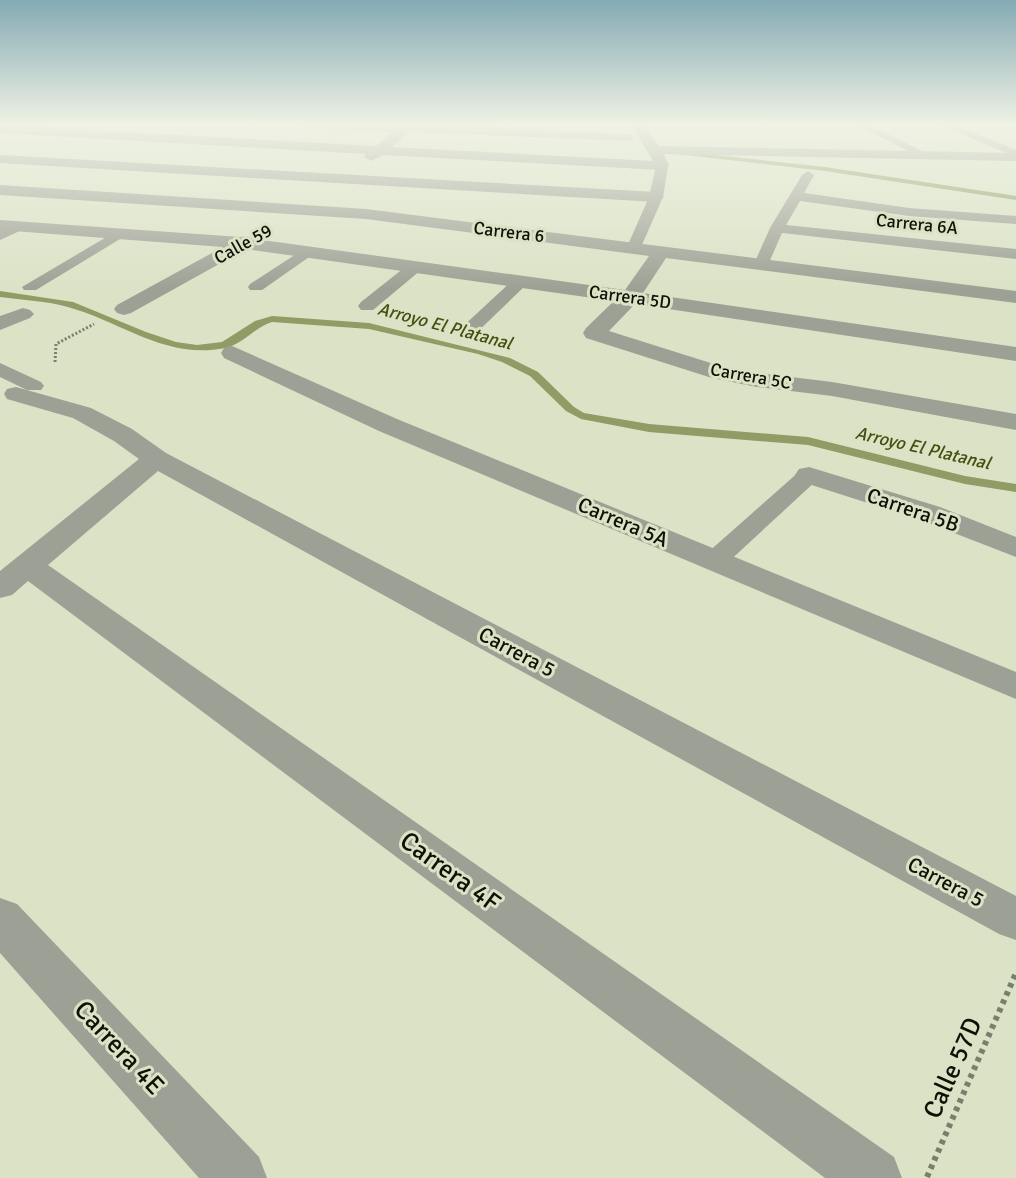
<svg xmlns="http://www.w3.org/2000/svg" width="1016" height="1178" font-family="Signika,sans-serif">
  <rect width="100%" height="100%" fill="#dbe2c5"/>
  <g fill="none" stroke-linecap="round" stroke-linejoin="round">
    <g fill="#8f9c65" fill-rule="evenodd">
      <polygon points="669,150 825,167 1016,196 1016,200 825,171 667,153"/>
      <path d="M0,291L73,302L146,332L176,342L197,345L222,342L255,321L272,316L369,323L510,358L538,372L574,407L584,413L649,424L808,437L965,476L1016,484V492L965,484L808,445L649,432L581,419L566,411L530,376L502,362L478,354L369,329L272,322C255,327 242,345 225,348C166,360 122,322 68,307C47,301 22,300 0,297Z"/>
    </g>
    <polyline stroke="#7a7f6b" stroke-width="3" stroke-dasharray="2 2" stroke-linecap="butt" points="55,362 56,344 94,324"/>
    <polyline stroke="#7a7f6b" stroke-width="6" stroke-dasharray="4.5 4.5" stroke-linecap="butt" points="927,1177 1016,973"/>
    <g fill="#9da094" fill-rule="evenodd">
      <polygon points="855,124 868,124 928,154 922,157 918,156"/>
      <polygon points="938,124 952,124 1016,150 1016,157"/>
      <polygon points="662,162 668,166 663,197 641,247 634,251 629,250 627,247 649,197 656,166"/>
      <polygon points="808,171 814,175 804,193 909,208 1016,216 1016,224 909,216 800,201 786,225 1016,249 1016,259 782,233 767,267 757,267 754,264 770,228 802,175"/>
      <polygon points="19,222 26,226 24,229 0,240 0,230"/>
      <polygon points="120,229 125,230 127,233 125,236 36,290 24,290 22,287"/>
      <polygon points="307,247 312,249 315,252 312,255 262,290 250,290 248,287 250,284"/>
      <polygon points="415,262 421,264 423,267 421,270 373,310 361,310 358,306 361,302 409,264"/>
      <polygon points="521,276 527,278 529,281 527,284 472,337 460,337 457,333 460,329 515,278"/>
      <polygon points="0,363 41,382 44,386 41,390 27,390 0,377"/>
      <polygon points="809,468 817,470 820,475 817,480 724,566 715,568 706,566 702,560 706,554 801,470"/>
    </g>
    <g fill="#9da094" fill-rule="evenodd">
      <polygon points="301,124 417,124 626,134 631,135 633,138 631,141 409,132 392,147 653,161 631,124 643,124 659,146 1016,153 1016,161 664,154 669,166 662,170 383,155 371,161 364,157 366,154 0,133 0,125 376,146 393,132 307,128"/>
      <polygon points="0,155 656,192 664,197 656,202 0,163"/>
      <polygon points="0,185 366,209 1016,291 1016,303 666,258 643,293 1016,347 1016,361 635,304 609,331 717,365 757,373 832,382 1016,414 1016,430 832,396 757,387 712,378 586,338 583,333 586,328 614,301 246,249 131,313 124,315 117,313 114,309 117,305 223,247 0,230 0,220 240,237 247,236 255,239 625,290 649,256 366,219 0,195"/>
      <polygon points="23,308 30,310 34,314 30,318 0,330 0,316"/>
      <polygon points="232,346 397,419 1016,672 1016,699 379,431 224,358 221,353 224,348"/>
      <polygon points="16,387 91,408 132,429 166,453 1016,896 1016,940 999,934 158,471 48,565 894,1157 902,1178 825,1178 28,581 12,595 0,598 0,571 139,459 114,441 73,418 7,399 4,394 7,389"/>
      <polygon points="809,467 940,507 1016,537 1016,557 918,519 799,481 795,475 799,469"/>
      <polygon points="0,898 17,904 259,1157 267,1178 199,1178 0,953"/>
    </g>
  </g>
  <linearGradient id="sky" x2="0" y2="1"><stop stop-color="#84aab4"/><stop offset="0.43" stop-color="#eff2e5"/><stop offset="1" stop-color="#eff2e5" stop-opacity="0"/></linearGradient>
  <rect width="1016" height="289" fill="url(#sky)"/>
  <g text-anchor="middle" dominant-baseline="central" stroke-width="6" stroke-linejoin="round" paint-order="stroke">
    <g font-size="18" fill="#0f1107" stroke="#dbe2c5">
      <text transform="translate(917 224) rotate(6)">Carrera 6A</text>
      <text transform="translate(509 232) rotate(7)">Carrera 6</text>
      <text transform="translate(243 244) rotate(-29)">Calle 59</text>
      <text transform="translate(630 297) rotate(8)">Carrera 5D</text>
      <text transform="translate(751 376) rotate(10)">Carrera 5C</text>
    </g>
    <g font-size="18" font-style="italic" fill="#455010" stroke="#dbe2c5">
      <text transform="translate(445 326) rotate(15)">Arroyo El Platanal</text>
      <text transform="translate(923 448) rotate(13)">Arroyo El Platanal</text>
    </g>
    <g font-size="21" fill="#0f1107" stroke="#dbe2c5">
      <text transform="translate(913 510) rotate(19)">Carrera 5B</text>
      <text transform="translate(623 522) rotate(23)">Carrera 5A</text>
      <text transform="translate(517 652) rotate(28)">Carrera 5</text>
      <text transform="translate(946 882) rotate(28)">Carrera 5</text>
    </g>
    <g font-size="26" fill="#0f1107" stroke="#dbe2c5">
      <text transform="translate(450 872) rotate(36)">Carrera 4F</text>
      <text transform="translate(119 1048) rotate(47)">Carrera 4E</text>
      <text transform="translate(953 1068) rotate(-66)">Calle 57D</text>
    </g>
  </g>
</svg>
